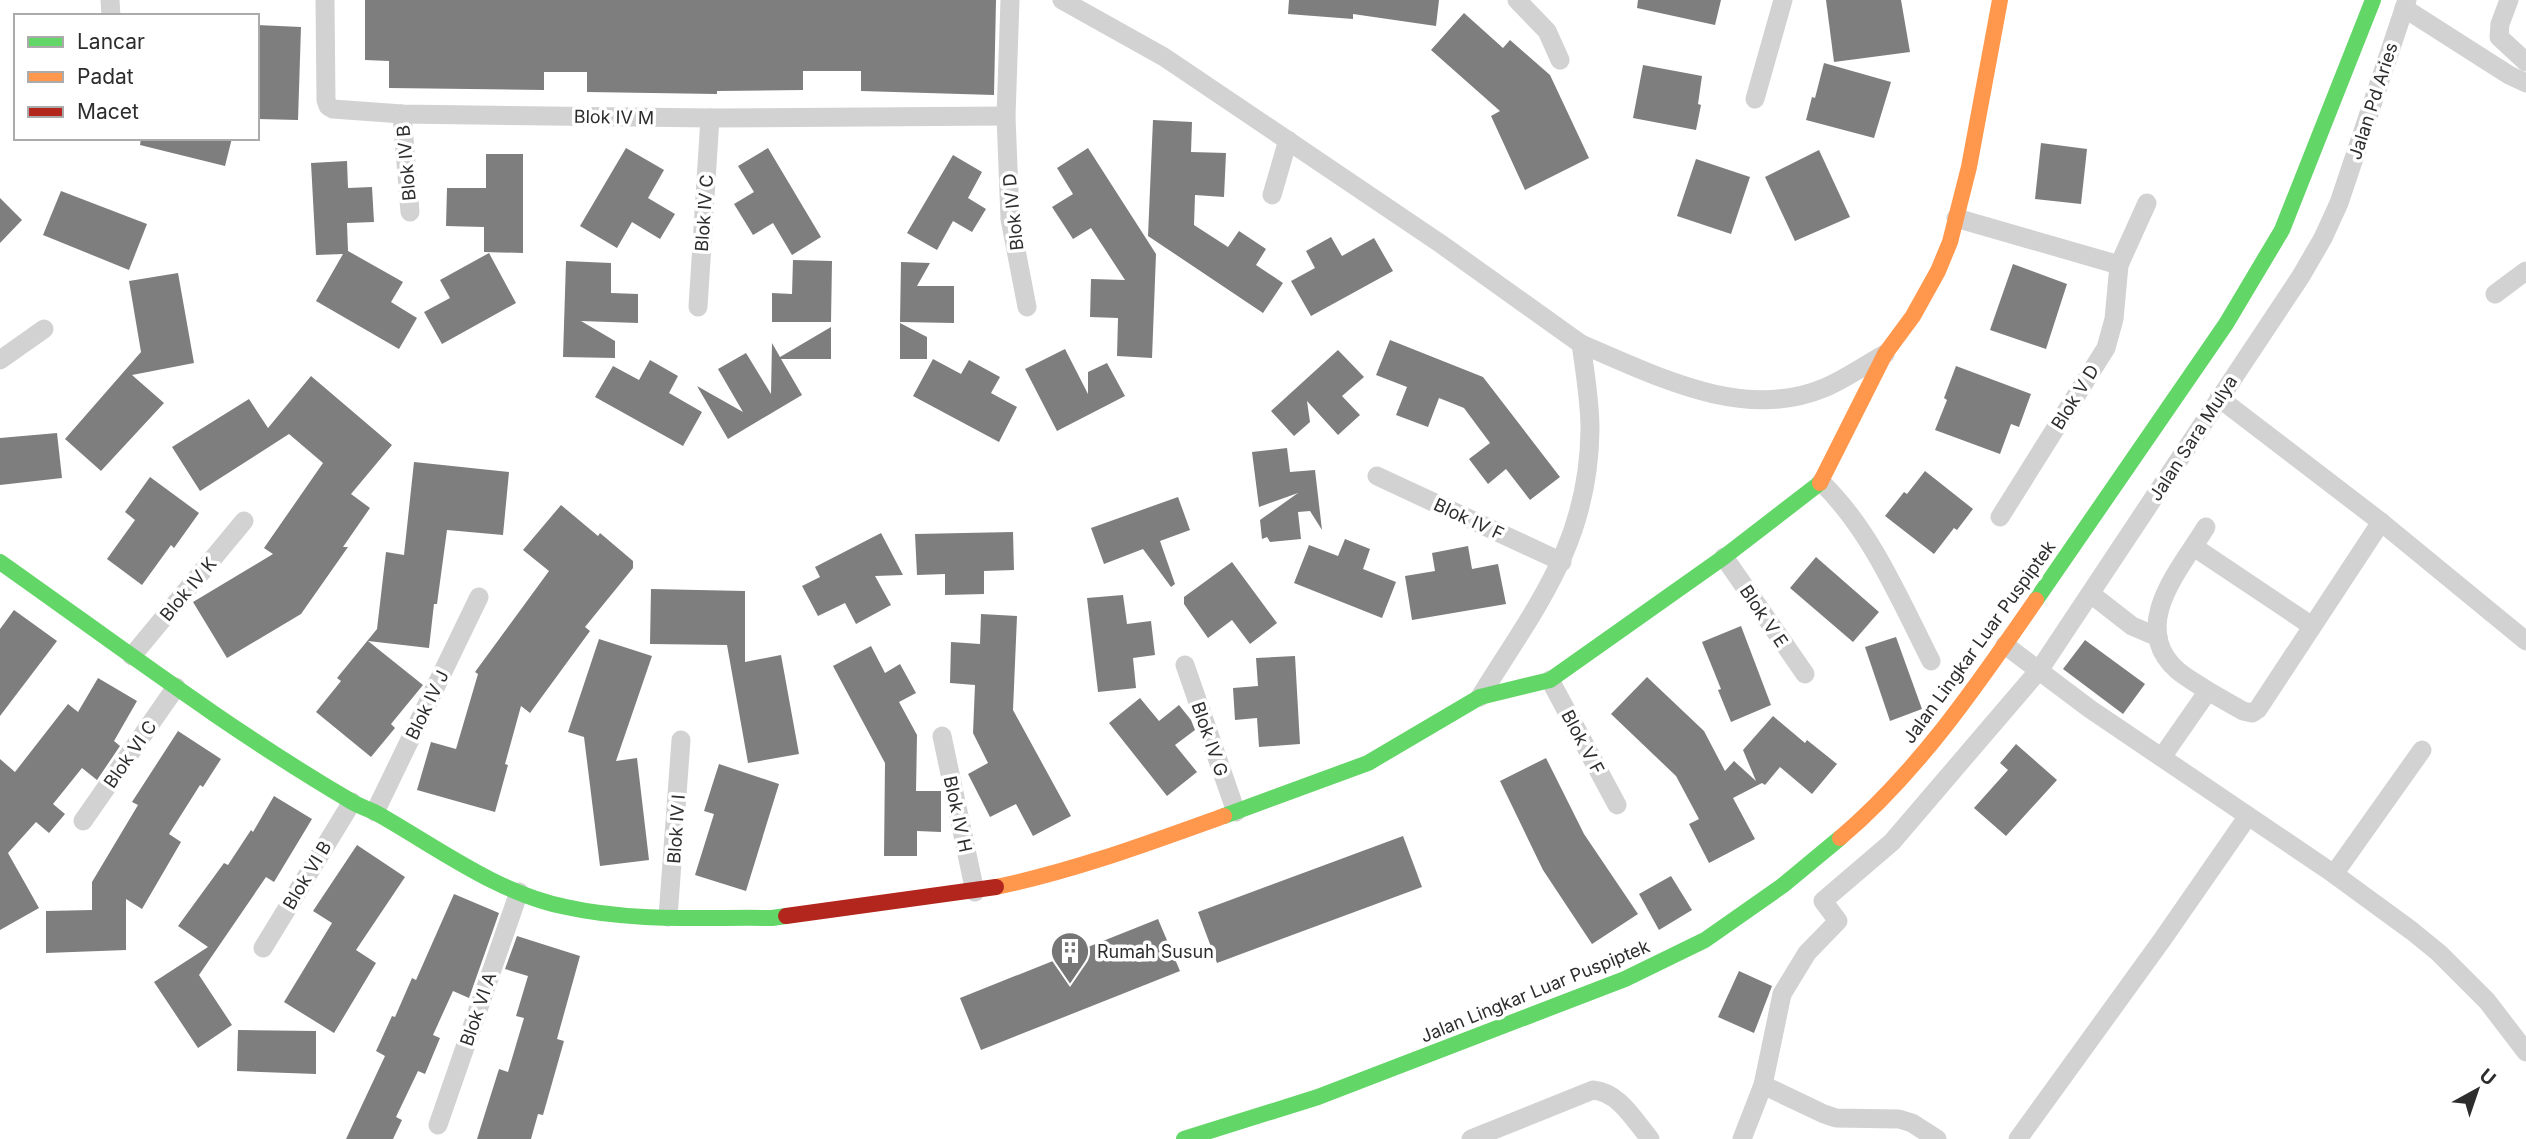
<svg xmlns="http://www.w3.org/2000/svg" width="2526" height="1139" font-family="Inter,sans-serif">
  <rect width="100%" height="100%" fill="#fff"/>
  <g fill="#7e7e7e">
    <polygon points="365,0 996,0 994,95 861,91 861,71 803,71 803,90 717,91 717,94 587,92 587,72 544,72 544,90 389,88 389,61 365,60"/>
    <polygon points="1289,0 1439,0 1436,26 1353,14 1353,19 1288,14"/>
    <polygon points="1638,0 1721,0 1715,25 1637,8"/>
    <polygon points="1826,0 1901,0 1910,52 1834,62"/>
    <polygon points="1464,13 1503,48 1510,40 1550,75 1589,158 1525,190 1491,116 1500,111 1431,50"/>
    <polygon points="257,25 301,27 298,120 258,119"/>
    <polygon points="1824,63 1891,82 1874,138 1806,120 1812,97 1815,98"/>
    <polygon points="1643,65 1702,76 1698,104 1701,105 1696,130 1633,118"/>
    <polygon points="1153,120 1192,122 1191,152 1226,153 1224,197 1195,195 1194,225 1228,247 1239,231 1266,249 1256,265 1283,283 1263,313 1148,236"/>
    <polygon points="141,138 232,138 225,166 140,145"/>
    <polygon points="2041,143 2087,149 2081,204 2035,199"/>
    <polygon points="626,148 664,170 648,198 675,214 660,239 632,222 617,248 580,226"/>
    <polygon points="768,148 821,237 792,255 773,223 753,235 734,204 754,192 738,166"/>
    <polygon points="1088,148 1156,254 1152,358 1117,356 1118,318 1090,317 1091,279 1125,280 1091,228 1073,239 1052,207 1073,194 1057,168"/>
    <polygon points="1819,150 1850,217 1795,241 1765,177"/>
    <polygon points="486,154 523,154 523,253 484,252 484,227 446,226 447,188 486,188"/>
    <polygon points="953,155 982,172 968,198 986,209 972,232 953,221 937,250 907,233"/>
    <polygon points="1696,159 1750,177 1731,234 1677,216"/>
    <polygon points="347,161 348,188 372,187 374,222 347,223 348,251 403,282 391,302 417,318 399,349 316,301 343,254 316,255 311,163"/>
    <polygon points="61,191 147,224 129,270 43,235"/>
    <polygon points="0,198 22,220 0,243"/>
    <polygon points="1331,237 1342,256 1374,238 1393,271 1311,316 1291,281 1315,268 1306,251"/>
    <polygon points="489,253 516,303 442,344 424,312 450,298 440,280"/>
    <polygon points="793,260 832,261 831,322 772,322 772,293 792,294"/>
    <polygon points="566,261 611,263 611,293 638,294 638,323 581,321 615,341 615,358 563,357"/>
    <polygon points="901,262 930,263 917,286 954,286 954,323 900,322"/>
    <polygon points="2013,264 2067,284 2046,349 1990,330"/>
    <polygon points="178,273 194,363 132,375 164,403 101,471 65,439 141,352 129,281"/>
    <polygon points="900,323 927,337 927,359 900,359"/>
    <polygon points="831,327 831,359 781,359 802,395 728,439 697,386 743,412 718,369 746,353 771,394 772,343 780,357"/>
    <polygon points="1390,340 1483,377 1560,477 1530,500 1506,469 1488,484 1469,459 1490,443 1464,408 1439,398 1428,427 1396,415 1407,387 1376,375"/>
    <polygon points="1065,349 1088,394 1088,372 1107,363 1125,396 1057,431 1025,369"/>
    <polygon points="1338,350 1364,377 1342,396 1360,415 1338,435 1307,401 1310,422 1294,436 1271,411"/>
    <polygon points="933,359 961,374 969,360 1000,377 991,393 1017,407 999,442 913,396"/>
    <polygon points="650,360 678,376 669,393 702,412 683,446 595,397 613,366 639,380"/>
    <polygon points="1956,366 2031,394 2019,427 2011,424 2000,454 1935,430 1947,400 1944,398"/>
    <polygon points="311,376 392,445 351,494 370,508 343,547 348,547 301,614 227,658 193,602 273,554 264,548 323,463 289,434 200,491 172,447 249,399 268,428"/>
    <polygon points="57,433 62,478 0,485 0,438"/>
    <polygon points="1287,448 1290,472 1315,470 1322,530 1310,511 1298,512 1301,539 1270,542 1267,537 1262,539 1260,520 1298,493 1259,507 1252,452"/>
    <polygon points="414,462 509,472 503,535 447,530 437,604 434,604 429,648 368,641 423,685 391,724 395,728 371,757 316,712 341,681 337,678 377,629 386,552 404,555"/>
    <polygon points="1925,471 1973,509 1957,530 1954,528 1934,554 1885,516 1904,492 1907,494"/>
    <polygon points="150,477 199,513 174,548 171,545 142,585 107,559 135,520 125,512"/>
    <polygon points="1178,497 1190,530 1160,541 1175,584 1171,587 1143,549 1104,564 1091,528"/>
    <polygon points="561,505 598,536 600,533 633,561 633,568 585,627 590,631 530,713 521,706 505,764 508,765 495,812 417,790 431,742 456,749 478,674 475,672 549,571 523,550"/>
    <polygon points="1013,532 1014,570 984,571 984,594 945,595 945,574 917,575 915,534"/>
    <polygon points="881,533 903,575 875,576 891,605 856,624 845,603 818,616 802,586 820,577 815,567"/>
    <polygon points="1345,539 1370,549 1363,569 1396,582 1382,618 1294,583 1309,545 1338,556"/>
    <polygon points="1468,546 1472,569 1498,564 1506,604 1412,620 1405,576 1435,571 1432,553"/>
    <polygon points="1816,557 1879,612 1853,642 1790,588"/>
    <polygon points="1232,562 1277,623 1250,644 1232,620 1208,638 1184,604 1184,597"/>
    <polygon points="651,589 745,591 745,662 781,655 799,754 748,763 727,645 650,644"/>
    <polygon points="1123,595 1127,624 1151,621 1155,655 1133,658 1136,688 1098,692 1087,598"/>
    <polygon points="14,610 57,641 0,716 0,629"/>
    <polygon points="981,614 1017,616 1013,710 1071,816 1033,836 1016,804 990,817 968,774 988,763 973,733 975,685 950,683 951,642 980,644"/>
    <polygon points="1741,626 1771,705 1731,722 1718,690 1721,689 1702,642"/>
    <polygon points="1896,637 1922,709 1890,721 1865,647"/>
    <polygon points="599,639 652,656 616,761 637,758 649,860 600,866 584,737 568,732"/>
    <polygon points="2085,640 2145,684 2123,714 2063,669"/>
    <polygon points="871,646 885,673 900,664 916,693 899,702 917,735 916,791 941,791 941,832 917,831 917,856 884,856 885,763 833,666"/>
    <polygon points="1295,656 1300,744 1259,747 1257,718 1235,720 1233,688 1258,686 1256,658"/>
    <polygon points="1647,677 1704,731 1725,771 1734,761 1756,781 1743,750 1773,716 1805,743 1807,740 1837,764 1812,794 1780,767 1765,785 1762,783 1733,798 1755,839 1709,863 1689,824 1699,819 1676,776 1611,714"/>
    <polygon points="98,678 137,701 114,741 120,746 97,780 82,768 53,804 65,814 49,833 36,822 8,853 39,908 0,930 0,759 15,772 68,704 78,712"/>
    <polygon points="1140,698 1159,721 1179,705 1191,720 1195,730 1175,745 1197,772 1167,796 1109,723"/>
    <polygon points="178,731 221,759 203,787 200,785 169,834 181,842 142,909 126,899 126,950 46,953 46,911 92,910 92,882 138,805 132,802"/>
    <polygon points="2016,744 2057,780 2006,836 1974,808 2008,770 2000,763"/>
    <polygon points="1546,758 1584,834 1638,914 1592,944 1543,870 1500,781"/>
    <polygon points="719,764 779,784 746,891 695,875 714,814 704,811"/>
    <polygon points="274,796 312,819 274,882 266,877 199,975 232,1025 198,1048 154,982 208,947 178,926 224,863 228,865 251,830 253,832"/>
    <polygon points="1403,836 1422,887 1217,963 1198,912"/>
    <polygon points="357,845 405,877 356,950 376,963 334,1033 284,1002 332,923 313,911"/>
    <polygon points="1671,876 1692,910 1659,930 1639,894"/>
    <polygon points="454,894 499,913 469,998 453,991 433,1035 440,1038 425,1074 418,1071 396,1117 402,1120 393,1139 346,1139 385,1056 376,1051 392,1016 395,1017 412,978 416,980"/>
    <polygon points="1158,919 1180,971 981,1050 960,998"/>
    <polygon points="517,936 580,956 557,1039 564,1041 543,1115 538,1114 531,1139 477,1139 499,1069 508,1072 524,1018 516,1016 528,976 505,969"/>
    <polygon points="1739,971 1772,986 1754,1033 1718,1017"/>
    <polygon points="238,1030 316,1031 316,1074 237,1071"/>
  </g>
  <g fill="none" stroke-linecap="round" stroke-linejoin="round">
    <g stroke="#d2d2d2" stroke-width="19">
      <polyline points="110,0 111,16"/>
      <polyline points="325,0 326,100 328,106 333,109 402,114 710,118 1006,116"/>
      <polyline points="1010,0 1006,116 1010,219 1027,307"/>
      <path d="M1062,0L1164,57L1441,244L1581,344C1585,372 1590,401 1590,429C1589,543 1536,606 1480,697"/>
      <polyline points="1517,0 1547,31 1560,60"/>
      <polyline points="2509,0 2500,24 2499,37 2526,62"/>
      <polyline points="2404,8 2509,75 2526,83"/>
      <polyline points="1755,99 1783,0"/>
      <polyline points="402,114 410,212"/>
      <polyline points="1272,195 1288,140"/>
      <polyline points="1956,218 2119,265"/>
      <polyline points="2495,294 2526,271"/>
      <polyline points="698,307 710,118"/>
      <path d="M1581,344C1655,375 1743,422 1824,388C1845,379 1865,365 1885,354"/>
      <polyline points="0,360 44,329"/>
      <polyline points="2219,398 2381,522 2526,641"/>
      <polyline points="1377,476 1562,562"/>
      <path d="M1821,482C1871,530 1900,600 1931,661"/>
      <polyline points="2000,517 2106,348 2114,319 2119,265 2147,203"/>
      <path d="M2206,527C2181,568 2128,626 2177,670C2186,678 2198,684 2208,691"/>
      <polyline points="2194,547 2312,626"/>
      <polyline points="1724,557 1805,674"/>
      <polyline points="2091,594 2132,626 2158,637"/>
      <polyline points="2005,645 2090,709 2334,874 2412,931 2439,953 2487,1001 2526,1052"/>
      <polyline points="132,656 244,521"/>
      <polyline points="1185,665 1236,812"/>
      <polyline points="1550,680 1617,805"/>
      <polyline points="942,736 975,892"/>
      <polyline points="2162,757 2208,691 2243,711 2252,713 2258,709 2381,522"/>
      <polyline points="375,812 479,597"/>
      <polyline points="83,821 176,687"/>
      <polyline points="2334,874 2422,750"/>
      <polyline points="668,917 681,740"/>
      <polyline points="263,948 352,802"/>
      <polyline points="1763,1085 1824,1114 1836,1118 1899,1119 1912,1123 1937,1139"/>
      <polyline points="438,1125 519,892"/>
      <path d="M1471,1139L1593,1090C1619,1092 1634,1120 1650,1139"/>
      <polyline points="1742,1139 1763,1085 1782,994 1807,953 1838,921 1823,901 1892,842 2040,669 2301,276 2323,238 2339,203 2407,0"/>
      <polyline points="2018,1139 2162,940 2248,816"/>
    </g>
    <g stroke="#63d668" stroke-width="16">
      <path d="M0,562C115,643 228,729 349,800C358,806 369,809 378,814C438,848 497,893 566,907C633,922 704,917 772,918L786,916"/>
      <polyline points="2036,600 2226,324 2282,230 2373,0"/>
      <polyline points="1224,816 1368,763 1480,697 1550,680 1724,557 1820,483"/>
      <polyline points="1184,1139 1318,1097 1625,979 1705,940 1782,886 1840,838"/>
    </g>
    <g stroke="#ff974d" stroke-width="16">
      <polyline points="1820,483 1885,354 1913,316 1938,271 1950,242 1969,167 2000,0"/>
      <path d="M1840,838C1918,772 1978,684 2036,600"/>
      <path d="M996,887C1074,871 1149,843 1224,816"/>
    </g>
    <polyline stroke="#b3261e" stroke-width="16" points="786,916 996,887"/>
  </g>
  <defs>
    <g id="building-pin" transform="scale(2.0125)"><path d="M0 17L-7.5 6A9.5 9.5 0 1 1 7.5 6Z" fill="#767676" stroke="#fff"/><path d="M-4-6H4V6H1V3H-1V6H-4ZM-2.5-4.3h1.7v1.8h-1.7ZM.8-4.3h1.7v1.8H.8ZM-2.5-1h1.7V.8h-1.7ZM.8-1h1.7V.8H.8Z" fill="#fff"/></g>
  </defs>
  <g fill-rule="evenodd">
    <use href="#building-pin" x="1070" y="951"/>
  </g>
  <g text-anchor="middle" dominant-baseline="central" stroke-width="7" stroke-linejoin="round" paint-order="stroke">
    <g font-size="18" fill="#2d2d2d" stroke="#fff">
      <text transform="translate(2373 101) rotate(-72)">Jalan Pd Aries</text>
      <text transform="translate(614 117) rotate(1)">Blok IV M</text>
      <text transform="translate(406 163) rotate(-95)">Blok IV B</text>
      <text transform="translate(1013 212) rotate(-96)">Blok IV D</text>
      <text transform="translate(704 213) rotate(-86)">Blok IV C</text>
      <text transform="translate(2075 397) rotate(-58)">Blok V D</text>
      <text transform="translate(2193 438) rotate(-57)">Jalan Sara Mulya</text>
      <text transform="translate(1469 519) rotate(25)">Blok IV F</text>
      <text transform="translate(188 589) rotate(-50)">Blok IV K</text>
      <text transform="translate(1764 616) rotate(56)">Blok V E</text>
      <text transform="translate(1979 642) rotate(-54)">Jalan Lingkar Luar Puspiptek</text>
      <text transform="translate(427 705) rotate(-64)">Blok IV J</text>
      <text transform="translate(1210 739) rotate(71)">Blok IV G</text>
      <text transform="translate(1583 742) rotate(62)">Blok V F</text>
      <text transform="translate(130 754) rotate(-55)">Blok VI C</text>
      <text transform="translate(958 814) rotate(78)">Blok IV H</text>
      <text transform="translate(676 829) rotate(-86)">Blok IV I</text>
      <text transform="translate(307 875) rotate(-59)">Blok VI B</text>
      <text transform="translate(1535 991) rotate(-22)">Jalan Lingkar Luar Puspiptek</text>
      <text transform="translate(478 1009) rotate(-71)">Blok VI A</text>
    </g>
    <g font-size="18" fill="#2d2d2d" stroke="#fff" text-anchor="start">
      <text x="1097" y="951">Rumah Susun</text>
    </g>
  </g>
  <rect x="14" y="14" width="245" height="126" fill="#ffffff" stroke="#ababab" stroke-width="2"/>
  <rect x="28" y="37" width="35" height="10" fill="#63d668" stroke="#ababab" stroke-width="2"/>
  <text x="77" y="49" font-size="21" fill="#2d2d2d">Lancar</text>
  <rect x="28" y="72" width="35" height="10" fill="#ff974d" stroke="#ababab" stroke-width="2"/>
  <text x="77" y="84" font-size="21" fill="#2d2d2d">Padat</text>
  <rect x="28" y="107" width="35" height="10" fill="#b3261e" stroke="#ababab" stroke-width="2"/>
  <text x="77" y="119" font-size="21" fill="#2d2d2d">Macet</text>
  <g transform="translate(2477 1090) rotate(40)" stroke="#ffffff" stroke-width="5" paint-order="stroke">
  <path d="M0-5L12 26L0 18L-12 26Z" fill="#2d2d2d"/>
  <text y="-10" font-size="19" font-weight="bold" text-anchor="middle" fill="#2d2d2d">U</text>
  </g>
</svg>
